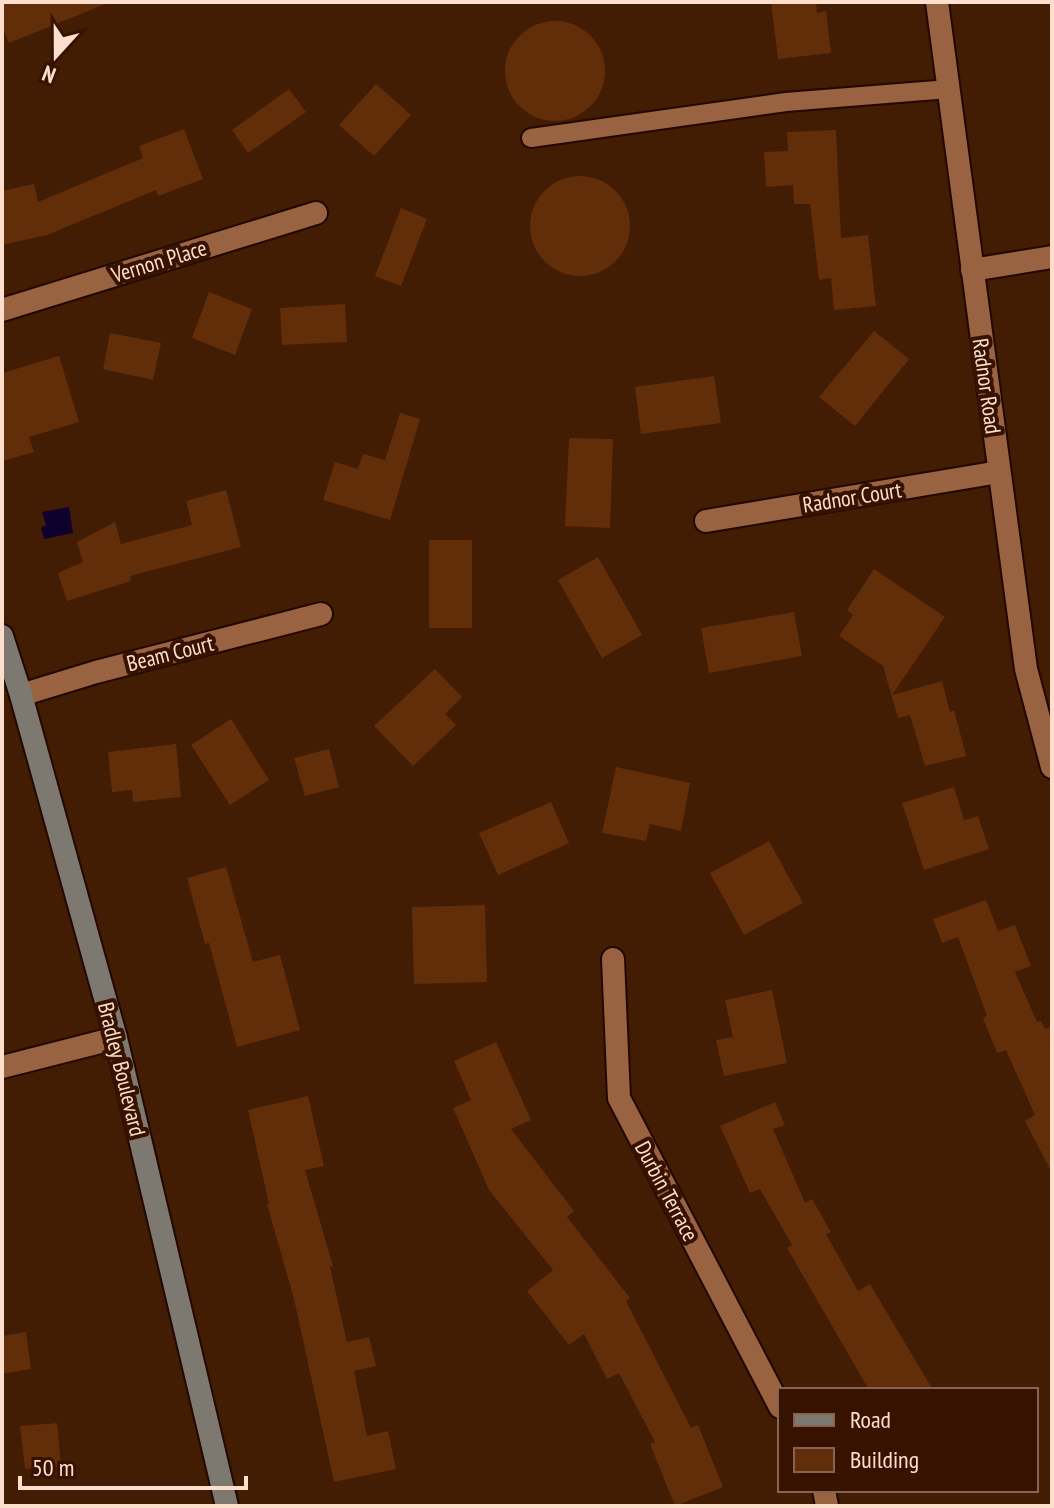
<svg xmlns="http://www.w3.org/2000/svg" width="1054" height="1508" font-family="'PT Sans Narrow',sans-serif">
  <rect width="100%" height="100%" fill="#421c03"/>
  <polygon fill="#10002e" points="69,507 73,533 44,539 41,528 46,525 42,512"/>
  <g fill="#612e09">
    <polygon points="2,2 108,2 108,3 9,43 2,26"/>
    <polygon points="771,2 816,2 817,13 826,11 831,53 778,59"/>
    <circle cx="555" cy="71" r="50"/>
    <polygon points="376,84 411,115 374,156 339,125"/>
    <polygon points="289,89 306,112 248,153 232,130"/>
    <polygon points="184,129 203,179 158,196 156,190 47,235 2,245 2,191 34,184 38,202 143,158 139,146"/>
    <polygon points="836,130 841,238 868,235 876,306 834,310 831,278 819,280 810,204 794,204 793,185 766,187 764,152 788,151 787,132"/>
    <circle cx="580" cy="226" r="50"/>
    <polygon points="401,208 427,219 401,286 375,276"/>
    <polygon points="209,292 252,309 235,355 192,338"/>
    <polygon points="345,304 347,342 282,345 280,308"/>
    <polygon points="874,331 909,359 855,426 819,397"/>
    <polygon points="110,333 161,343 153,380 103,369"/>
    <polygon points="59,356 79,422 29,437 34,452 2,461 2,373"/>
    <polygon points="714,376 721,423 641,434 635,387"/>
    <polygon points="400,413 420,419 390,520 323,500 335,462 358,469 363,454 385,460"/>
    <polygon points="569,438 613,439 610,528 565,526"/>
    <polygon points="226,490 241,547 130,576 131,581 67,601 58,573 83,562 77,542 115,522 121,544 192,525 186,501"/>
    <rect x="429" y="540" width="43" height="88"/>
    <polygon points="598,557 642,635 602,658 558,580"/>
    <polygon points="874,569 945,617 892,695 942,681 950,712 954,710 966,756 925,766 910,715 898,718 883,666 839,636 853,615 847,610"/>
    <polygon points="794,612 802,656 709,673 701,628"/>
    <polygon points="435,669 462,697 445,714 456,725 413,766 374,726"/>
    <polygon points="231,719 269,780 230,805 191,745"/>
    <polygon points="176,744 181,797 133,802 132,790 112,792 108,752"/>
    <polygon points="329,749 339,787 305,796 294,758"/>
    <polygon points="616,767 690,783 681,831 650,824 646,841 602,833"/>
    <polygon points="954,787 964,820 978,816 989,849 924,870 902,803"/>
    <polygon points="551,802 569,843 498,875 479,833"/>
    <polygon points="769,841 803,903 744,935 710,873"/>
    <polygon points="226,867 253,962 280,955 300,1030 237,1047 209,943 205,944 187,878"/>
    <polygon points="986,900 998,931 1015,925 1031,966 1015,972 1037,1022 1041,1021 1045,1029 1052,1026 1052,1173 1025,1121 1035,1115 1006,1050 997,1053 983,1018 987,1016 958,937 942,943 933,919"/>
    <polygon points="485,905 487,982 414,984 412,907"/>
    <polygon points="772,990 787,1063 724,1076 716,1040 733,1037 725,1000"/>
    <polygon points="496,1042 531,1120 511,1129 574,1211 567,1217 630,1298 626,1301 691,1428 698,1425 723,1487 675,1506 650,1444 655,1442 619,1373 607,1379 584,1334 569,1345 527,1291 553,1270 489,1190 453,1108 471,1100 454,1061"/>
    <polygon points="308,1096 324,1166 305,1170 333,1266 330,1267 347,1342 369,1337 376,1366 354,1371 367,1436 388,1431 396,1469 334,1482 294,1299 267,1204 269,1204 248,1110"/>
    <polygon points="775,1102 785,1125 773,1129 805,1203 812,1199 831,1232 826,1234 858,1291 870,1284 933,1390 869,1390 787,1248 792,1245 760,1189 750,1193 720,1126"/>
    <polygon points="26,1332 31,1369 2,1374 2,1336"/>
    <polygon points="57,1423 61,1466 25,1469 20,1426"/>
  </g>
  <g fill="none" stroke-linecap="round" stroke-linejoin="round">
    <g stroke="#220800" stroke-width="22">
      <polyline id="service" points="531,138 786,102 949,89"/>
    </g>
    <g stroke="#220800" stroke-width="26">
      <g id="minor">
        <polyline points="937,2 1026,669 1052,767"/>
        <polyline points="972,270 1052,257"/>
        <polyline points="2,310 316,213"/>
        <polyline points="706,521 999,472"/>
        <polyline points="21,695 96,672 321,614"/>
        <polyline points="613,959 619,1098 780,1407"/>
        <polyline points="2,1067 116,1038"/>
        <polyline points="824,1490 827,1506"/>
      </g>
    </g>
    <g stroke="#220800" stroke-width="26">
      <polyline id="secondary" points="2,636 21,695 116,1038 227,1506"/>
    </g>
    <use href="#service" stroke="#996241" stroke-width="18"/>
    <use href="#minor" stroke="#996241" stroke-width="22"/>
    <use href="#secondary" stroke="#7e7970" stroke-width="22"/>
  </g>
  <g text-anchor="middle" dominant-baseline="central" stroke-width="8" stroke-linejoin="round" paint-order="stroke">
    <g font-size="22" fill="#fedecc" stroke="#371200">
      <text transform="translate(159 261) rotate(-17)">Vernon Place</text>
      <text transform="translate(987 386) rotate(82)">Radnor Road</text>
      <text transform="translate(852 497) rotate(-9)">Radnor Court</text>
      <text transform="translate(170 653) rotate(-14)">Beam Court</text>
      <text transform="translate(122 1069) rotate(76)">Bradley Boulevard</text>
      <text transform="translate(667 1191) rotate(62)">Durbin Terrace</text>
    </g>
  </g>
  <rect width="1054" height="1508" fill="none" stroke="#fedecc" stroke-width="8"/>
  <rect x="778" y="1388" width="260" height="104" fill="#371200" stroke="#876452" stroke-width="2"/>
  <rect x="794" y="1414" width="40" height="12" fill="#7e7970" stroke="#876452" stroke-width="2"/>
  <text x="850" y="1428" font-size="24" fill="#fedecc">Road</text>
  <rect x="794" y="1448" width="40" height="24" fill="#612e09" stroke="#876452" stroke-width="2"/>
  <text x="850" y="1468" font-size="24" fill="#fedecc">Building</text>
  <g transform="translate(56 56) rotate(201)" stroke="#371200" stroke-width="6" paint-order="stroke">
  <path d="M0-6L14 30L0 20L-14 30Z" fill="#fedecc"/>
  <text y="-12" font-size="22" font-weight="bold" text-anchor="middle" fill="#fedecc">N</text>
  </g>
  <path d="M20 1476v12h226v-12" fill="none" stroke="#fedecc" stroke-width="4"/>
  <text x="32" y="1476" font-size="24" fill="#fedecc" stroke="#371200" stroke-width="6" paint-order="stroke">50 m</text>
</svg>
